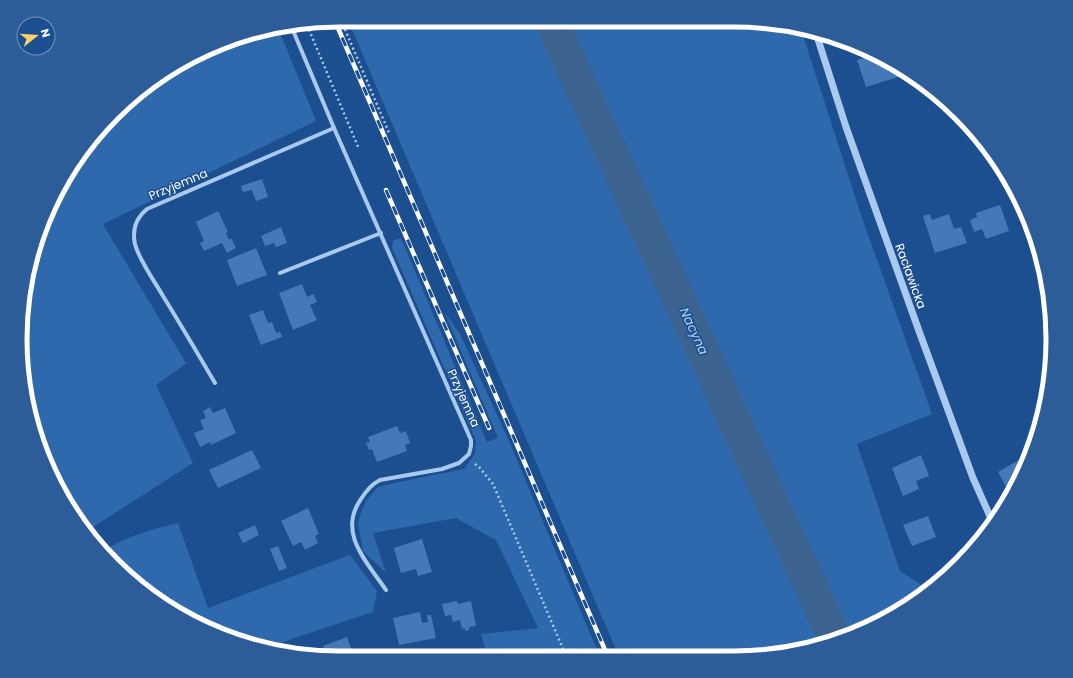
<svg xmlns="http://www.w3.org/2000/svg" width="1073" height="678" font-family="Poppins,sans-serif">
  <rect width="100%" height="100%" fill="#1b4f8f"/>
  <g fill="#2e69ad">
    <polygon points="348,20 545,21 831,642 755,657 619,657"/>
    <polygon points="558,21 775,23 801,29 861,215 932,414 857,444 900,571 929,590 893,615 843,638 738,417"/>
    <path d="M279,30L316,121L103,224L186,363L194,358L156,385L193,463L93,527L108,548C129,535 155,529 178,523L208,608L350,555L377,591L373,612L268,647L217,634L145,592L74,516L31,422L21,318L37,236L86,145L162,74L237,37Z"/>
    <polygon points="401,238 487,442 498,438 444,311 460,334 509,441 600,657 488,656 481,634 538,628 496,540 456,518 373,533 386,573 363,551 358,524 360,515 366,501 378,487 399,482 464,469 475,454 476,441 392,248 393,241"/>
  </g>
  <g fill="none" stroke-linecap="round" stroke-linejoin="round">
    <polyline stroke="#3c6290" stroke-width="33" points="551,21 836,641"/>
  </g>
  <g fill="#4478b7">
    <polygon points="874,55 884,61 886,66 891,64 894,66 898,77 866,87 857,60"/>
    <polygon points="262,179 268,197 256,201 252,190 243,192 241,186"/>
    <polygon points="1000,205 1009,231 986,239 982,229 974,232 970,220 977,217 976,213"/>
    <polygon points="218,211 228,232 226,233 229,240 231,238 236,248 227,253 222,243 204,251 200,243 204,241 196,222"/>
    <polygon points="930,214 932,220 949,214 954,229 961,227 967,243 935,253 923,216"/>
    <polygon points="281,227 287,243 276,247 274,243 265,246 261,236"/>
    <polygon points="256,248 267,275 237,286 227,260"/>
    <polygon points="302,284 307,297 313,294 317,302 310,305 317,320 293,330 279,293"/>
    <polygon points="263,310 268,323 272,322 276,333 280,332 282,337 261,345 249,315"/>
    <polygon points="210,407 213,413 225,408 236,433 211,445 210,442 200,447 194,433 204,429 200,420 206,418 203,411"/>
    <polygon points="397,426 400,433 406,431 410,443 405,445 407,451 377,462 372,449 369,450 366,443 370,442 368,437"/>
    <polygon points="252,450 261,468 218,488 209,470"/>
    <polygon points="921,455 929,476 916,481 919,489 903,496 892,468"/>
    <polygon points="1019,460 1024,469 1020,480 1011,496 998,472"/>
    <polygon points="308,508 319,534 315,536 318,543 305,550 301,542 293,546 281,521"/>
    <polygon points="928,516 936,537 912,546 903,525"/>
    <polygon points="255,525 259,535 243,543 238,533"/>
    <polygon points="422,539 432,572 418,576 416,569 401,573 394,548"/>
    <polygon points="278,546 287,568 279,571 270,549"/>
    <polygon points="457,601 458,604 471,601 476,626 469,627 469,630 465,631 465,628 462,629 460,620 453,622 451,615 445,616 442,604"/>
    <polygon points="420,612 422,623 428,622 427,615 431,615 436,638 399,645 393,618"/>
    <polygon points="347,637 354,656 327,655 323,646"/>
  </g>
  <g fill="none" stroke-linecap="round" stroke-linejoin="round">
    <g stroke="#a9c9ee" stroke-width="2.5" stroke-dasharray="2 3" stroke-linecap="butt">
      <polyline points="341,20 390,135"/>
      <polyline points="307,25 359,149"/>
      <polyline points="475,464 479,467 493,484 566,656"/>
    </g>
    <g stroke="#a9c9ee" stroke-width="4">
      <path d="M292,28L334,128L471,440V446L469,454L459,463L442,469L380,480C372,484 366,491 361,499C337,533 367,562 386,590"/>
      <polyline points="280,273 381,233"/>
      <path d="M215,383C198,354 181,325 163,296C155,282 139,260 135,244C132,230 136,218 147,209L334,128"/>
    </g>
    <polyline stroke="#a9c9ee" stroke-width="7" points="816,33 846,127 919,331 973,478 993,523"/>
    <g stroke="#fff" stroke-width="4.5">
      <g id="rail">
        <polyline points="335,21 608,657"/>
        <polyline points="386,190 489,428"/>
      </g>
    </g>
    <use href="#rail" stroke="#1b4f8f" stroke-width="3" stroke-dasharray="9" stroke-linecap="butt"/>
  </g>
  <g text-anchor="middle" dominant-baseline="central" stroke-width="3" stroke-linejoin="round" paint-order="stroke">
    <g font-size="12" fill="#fff" stroke="#1b4f8f">
      <text transform="translate(178 184) rotate(-23)">Przyjemna</text>
      <text transform="translate(911 276) rotate(70)">Racławicka</text>
      <text transform="translate(464 398) rotate(66)">Przyjemna</text>
    </g>
    <g font-size="13" font-style="italic" fill="#b5d3f5" stroke="#1b4f8f">
      <text transform="translate(694 331) rotate(65)">Nacyna</text>
    </g>
  </g>
  <path d="M0 0H1073V678H0ZM339 27H734A312 312 0 0 1 1046 339V339A312 312 0 0 1 734 651H339A312 312 0 0 1 27 339V339A312 312 0 0 1 339 27Z" fill="#2d5d98" fill-rule="evenodd"/>
  <path fill="none" stroke="#fff" stroke-width="5" d="M339 27H734A312 312 0 0 1 1046 339V339A312 312 0 0 1 734 651H339A312 312 0 0 1 27 339V339A312 312 0 0 1 339 27Z"/>
  <g transform="translate(36 36) rotate(73)"><circle r="19" fill="#1b4f8f" stroke="#7695bc"/>
  <path d="M0-3L7 15L0 10L-7 15Z" fill="#ffd166"/>
  <text y="-6" font-size="11" font-weight="bold" text-anchor="middle" fill="#ffffff">N</text>
  </g>
</svg>
